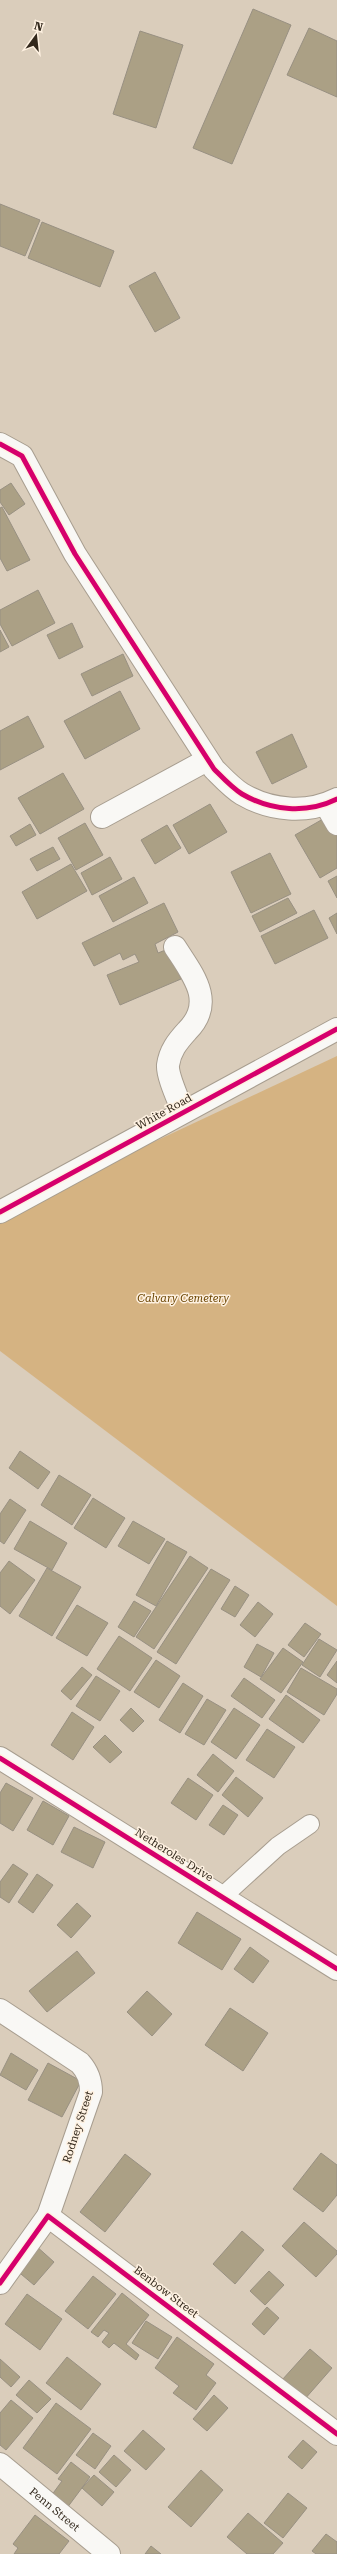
<svg xmlns="http://www.w3.org/2000/svg" width="337" height="2554" font-family="'Roboto Serif',serif">
  <rect width="100%" height="100%" fill="#dacdbb"/>
  <polygon fill="#d5b382" points="337,1056 337,1606 0,1351 0,1214"/>
  <g fill="#aba085" stroke="#989082">
    <polygon points="253,9 291,25 232,164 193,148"/>
    <polygon points="309,28 337,41 337,97 287,75"/>
    <polygon points="140,31 183,45 156,128 113,114"/>
    <polygon points="0,204 40,220 25,256 0,246"/>
    <polygon points="42,222 114,251 100,287 28,258"/>
    <polygon points="155,272 180,318 155,332 129,286"/>
    <polygon points="11,483 25,504 9,515 0,502 0,490"/>
    <polygon points="2,507 30,560 7,571 0,558 0,508"/>
    <polygon points="38,590 55,623 12,646 0,624 0,610"/>
    <polygon points="72,623 83,647 59,659 47,635"/>
    <polygon points="0,630 9,647 0,652"/>
    <polygon points="123,654 133,676 92,696 81,674"/>
    <polygon points="120,691 140,729 85,759 64,721"/>
    <polygon points="28,716 44,747 0,770 0,731"/>
    <polygon points="292,734 307,767 272,784 256,752"/>
    <polygon points="63,773 84,809 40,834 18,798"/>
    <polygon points="210,804 227,832 189,854 173,825"/>
    <polygon points="330,815 337,828 337,868 320,878 295,835"/>
    <polygon points="85,823 103,855 76,870 58,838"/>
    <polygon points="30,824 36,835 16,846 10,836"/>
    <polygon points="167,825 181,848 155,864 141,840"/>
    <polygon points="53,847 60,859 37,871 30,859"/>
    <polygon points="270,853 291,894 251,913 231,872"/>
    <polygon points="110,857 122,879 92,895 81,873"/>
    <polygon points="71,864 87,891 37,919 22,892"/>
    <polygon points="337,876 337,898 328,881"/>
    <polygon points="134,877 148,903 113,922 99,896"/>
    <polygon points="288,898 297,913 260,932 252,916"/>
    <polygon points="164,903 178,932 155,944 158,953 168,949 181,979 120,1005 107,975 139,962 135,954 123,960 120,953 94,966 82,943"/>
    <polygon points="314,910 328,938 275,964 261,936"/>
    <polygon points="337,913 337,934 329,918"/>
    <polygon points="20,1451 50,1472 38,1489 9,1468"/>
    <polygon points="59,1475 91,1495 72,1525 41,1505"/>
    <polygon points="93,1498 125,1518 106,1548 74,1528"/>
    <polygon points="10,1499 26,1510 4,1544 0,1541 0,1514"/>
    <polygon points="30,1521 67,1543 52,1570 14,1549"/>
    <polygon points="133,1521 165,1539 149,1564 118,1546"/>
    <polygon points="167,1541 187,1552 156,1606 136,1595"/>
    <polygon points="190,1556 208,1568 154,1649 136,1637"/>
    <polygon points="9,1561 35,1580 10,1614 0,1606 0,1573"/>
    <polygon points="47,1568 81,1587 52,1636 19,1616"/>
    <polygon points="211,1569 230,1580 176,1664 157,1652"/>
    <polygon points="235,1586 249,1595 235,1617 221,1609"/>
    <polygon points="134,1601 151,1611 134,1637 118,1627"/>
    <polygon points="258,1602 273,1614 255,1637 240,1625"/>
    <polygon points="77,1605 108,1623 87,1656 56,1638"/>
    <polygon points="305,1623 321,1634 304,1657 288,1645"/>
    <polygon points="119,1636 152,1658 130,1691 97,1669"/>
    <polygon points="319,1639 337,1650 320,1677 302,1665"/>
    <polygon points="257,1644 274,1653 261,1677 244,1667"/>
    <polygon points="283,1648 303,1662 281,1693 260,1679"/>
    <polygon points="156,1660 180,1676 159,1708 134,1692"/>
    <polygon points="337,1661 337,1683 327,1675"/>
    <polygon points="82,1667 92,1675 71,1700 61,1691"/>
    <polygon points="301,1668 337,1689 337,1694 324,1715 287,1692"/>
    <polygon points="96,1676 120,1691 100,1721 76,1706"/>
    <polygon points="244,1678 275,1700 262,1718 231,1696"/>
    <polygon points="183,1683 203,1696 180,1733 159,1720"/>
    <polygon points="286,1695 320,1720 303,1743 269,1719"/>
    <polygon points="207,1699 226,1710 204,1745 185,1734"/>
    <polygon points="131,1708 144,1721 133,1732 120,1720"/>
    <polygon points="234,1708 260,1725 236,1759 211,1742"/>
    <polygon points="72,1712 94,1727 73,1760 51,1745"/>
    <polygon points="267,1729 295,1747 274,1778 246,1760"/>
    <polygon points="105,1735 122,1752 110,1763 93,1747"/>
    <polygon points="213,1754 234,1771 218,1792 197,1775"/>
    <polygon points="236,1777 263,1798 248,1817 222,1795"/>
    <polygon points="188,1778 213,1795 196,1820 171,1803"/>
    <polygon points="6,1783 33,1798 13,1831 0,1823 0,1793"/>
    <polygon points="43,1801 69,1816 53,1845 27,1830"/>
    <polygon points="223,1805 238,1815 224,1835 209,1825"/>
    <polygon points="74,1827 105,1842 93,1868 61,1852"/>
    <polygon points="13,1864 28,1874 9,1903 0,1897 0,1882"/>
    <polygon points="37,1874 53,1885 33,1913 18,1902"/>
    <polygon points="77,1903 91,1916 71,1938 57,1925"/>
    <polygon points="197,1912 241,1939 222,1970 178,1943"/>
    <polygon points="250,1947 269,1961 253,1983 234,1969"/>
    <polygon points="77,1951 95,1973 47,2012 29,1991"/>
    <polygon points="147,1991 172,2014 152,2036 127,2012"/>
    <polygon points="230,2008 268,2033 243,2071 205,2045"/>
    <polygon points="11,2053 38,2070 26,2090 0,2075"/>
    <polygon points="48,2063 81,2081 62,2117 28,2100"/>
    <polygon points="321,2153 337,2165 337,2195 323,2212 293,2189"/>
    <polygon points="125,2154 151,2174 105,2232 80,2212"/>
    <polygon points="304,2222 337,2251 337,2254 316,2277 282,2246"/>
    <polygon points="242,2231 264,2250 235,2284 213,2264"/>
    <polygon points="35,2245 54,2262 34,2285 15,2269"/>
    <polygon points="269,2271 284,2285 265,2305 250,2291"/>
    <polygon points="93,2276 116,2294 88,2329 65,2311"/>
    <polygon points="122,2293 149,2315 126,2344 139,2355 136,2360 114,2343 109,2348 102,2342 109,2333 104,2330 98,2337 91,2332"/>
    <polygon points="27,2294 62,2319 40,2350 5,2324"/>
    <polygon points="267,2307 279,2318 264,2335 252,2324"/>
    <polygon points="146,2321 172,2337 158,2359 132,2343"/>
    <polygon points="177,2337 214,2364 206,2375 216,2383 196,2410 173,2393 179,2386 155,2368"/>
    <polygon points="310,2349 332,2368 304,2400 282,2380"/>
    <polygon points="67,2357 101,2384 81,2410 46,2383"/>
    <polygon points="0,2359 20,2377 11,2387 0,2377"/>
    <polygon points="29,2380 51,2399 37,2413 16,2395"/>
    <polygon points="214,2395 228,2408 207,2431 193,2419"/>
    <polygon points="11,2400 33,2418 6,2450 0,2445 0,2413"/>
    <polygon points="56,2403 91,2429 57,2474 23,2448"/>
    <polygon points="143,2430 165,2449 146,2470 124,2451"/>
    <polygon points="93,2433 111,2446 95,2469 76,2455"/>
    <polygon points="303,2440 317,2452 302,2469 288,2457"/>
    <polygon points="114,2455 131,2470 116,2487 99,2472"/>
    <polygon points="71,2462 90,2477 67,2508 51,2496 62,2481 58,2479"/>
    <polygon points="201,2470 223,2490 191,2527 168,2507"/>
    <polygon points="94,2475 114,2492 102,2506 82,2488"/>
    <polygon points="288,2493 307,2508 283,2538 264,2523"/>
    <polygon points="248,2513 283,2543 273,2554 247,2554 227,2537"/>
    <polygon points="35,2515 69,2541 59,2554 14,2554 18,2548 13,2544"/>
    <polygon points="326,2534 337,2542 337,2554 316,2554 312,2551"/>
    <polygon points="151,2546 161,2554 145,2554"/>
  </g>
  <g fill="none" stroke-linecap="round" stroke-linejoin="round">
    <g stroke="#a79d8f" stroke-width="20">
      <polyline id="lane" points="222,1897 278,1846 310,1824"/>
    </g>
    <g stroke="#a79d8f" stroke-width="24">
      <g id="street">
        <path d="M0,444L22,456L75,554L214,769C222,777 232,788 242,794C271,811 307,814 337,799"/>
        <polyline points="326,805 337,824"/>
        <polyline points="102,817 207,760"/>
        <path d="M175,947C193,975 216,1002 187,1031C177,1042 170,1051 168,1065C167,1076 179,1101 183,1112"/>
        <polyline points="0,1212 337,1029"/>
        <polyline points="0,1758 337,1969"/>
        <path d="M0,2010L80,2063C88,2072 91,2080 91,2092L48,2216"/>
        <polyline points="0,2283 48,2216 337,2434"/>
        <path id="s1" d="M0,2464L109,2554"/>
      </g>
    </g>
    <use href="#lane" stroke="#f9f8f5" stroke-width="18"/>
    <use href="#street" stroke="#f9f8f5" stroke-width="22"/>
    <g stroke="#fef1e1" stroke-width="8">
      <g id="cycleway">
        <path d="M0,444L22,456L75,554L214,769C222,777 232,788 242,794C271,811 307,814 337,799"/>
        <polyline points="0,1212 337,1029"/>
        <polyline points="0,1758 337,1969"/>
        <polyline points="0,2283 48,2216 337,2434"/>
      </g>
    </g>
    <use href="#cycleway" stroke="#d6006c" stroke-width="5"/>
  </g>
  <g text-anchor="middle" dominant-baseline="central" stroke-width="3" stroke-linejoin="round" paint-order="stroke">
    <g font-size="11" fill="#32281c" stroke="#fef1e1">
      <text transform="translate(164 1112) rotate(-29)">White Road</text>
      <text transform="translate(174 1855) rotate(32)">Netheroles Drive</text>
      <text transform="translate(78 2127) rotate(-72)">Rodney Street</text>
      <text transform="translate(166 2292) rotate(37)">Benbow Street</text>
      <text stroke="none"><textPath href="#s1" startOffset="71">Penn Street</textPath></text>
    </g>
    <g font-size="11" font-style="italic" fill="#6b4502" stroke="#fef1e1">
      <text x="183" y="1298">Calvary Cemetery</text>
    </g>
  </g>
  <g transform="translate(36 36) rotate(15)" stroke="#fef1e1" stroke-width="3" paint-order="stroke">
  <path d="M0-3L7 15L0 10L-7 15Z" fill="#32281c"/>
  <text y="-6" font-size="11" font-weight="bold" text-anchor="middle" fill="#32281c">N</text>
  </g>
</svg>
